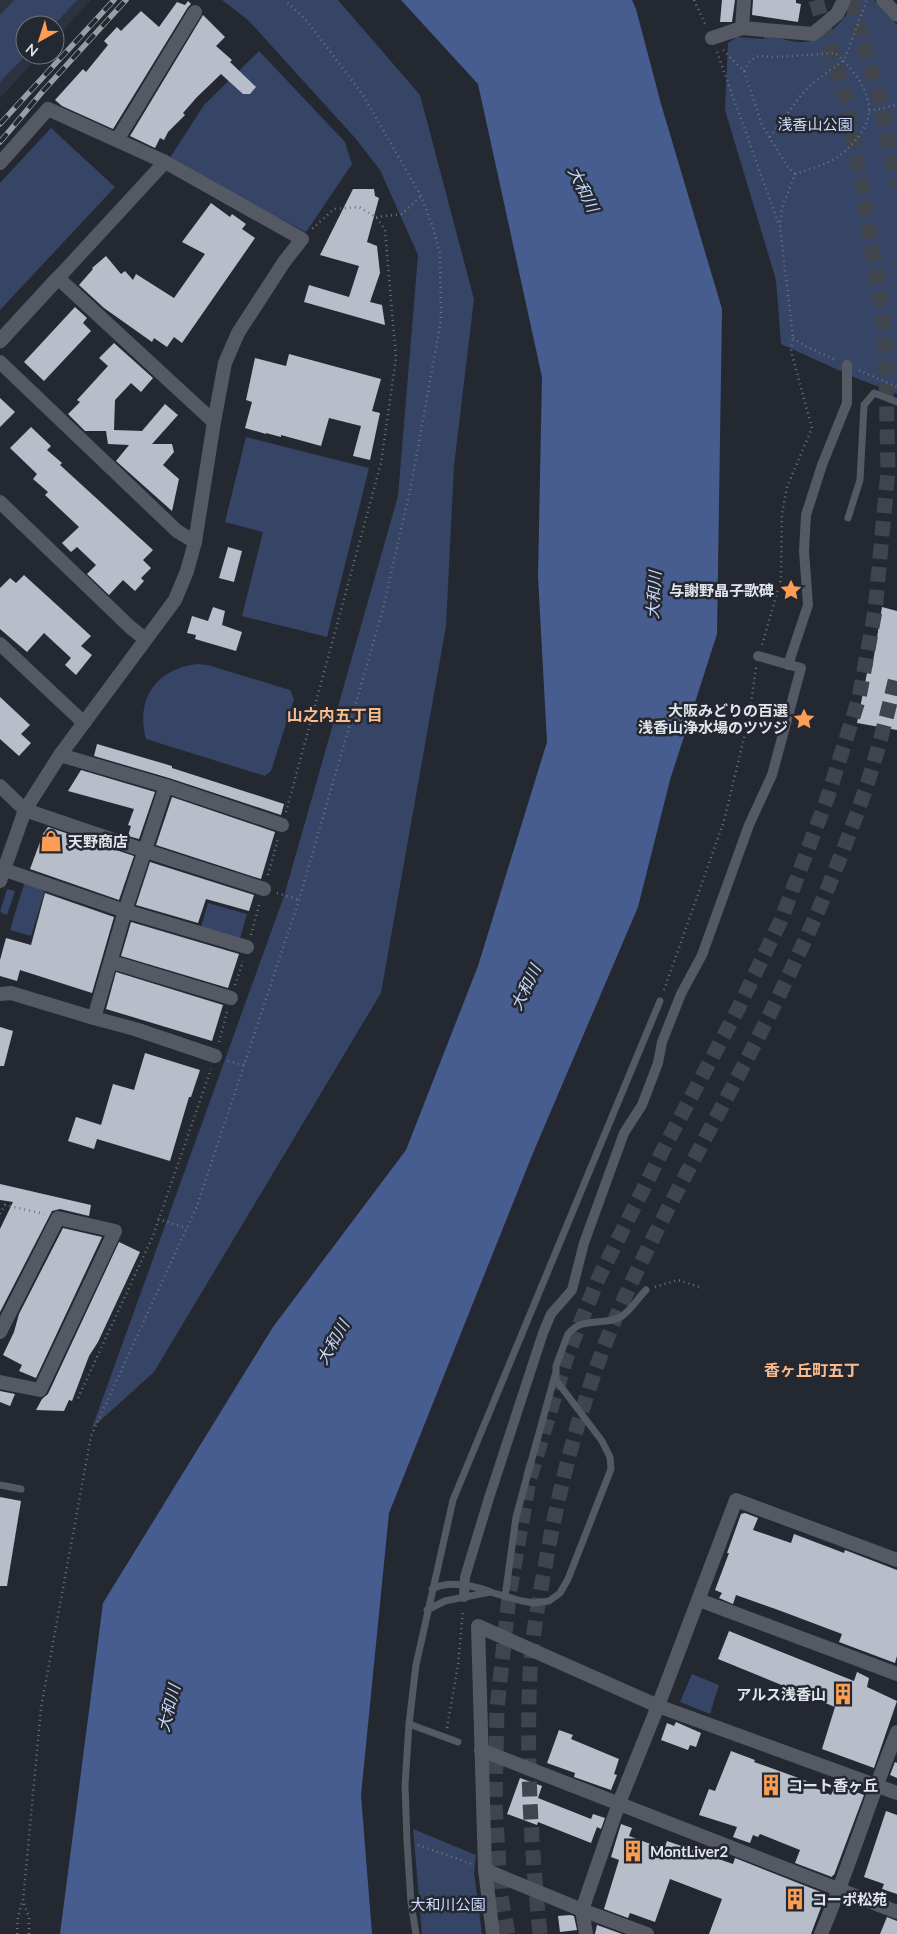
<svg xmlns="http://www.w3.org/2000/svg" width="897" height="1934" font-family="Lato,'Noto Sans JP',sans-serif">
  <rect width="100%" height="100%" fill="#242831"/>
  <polygon fill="#2c3340" points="0,0 91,0 55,39 55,25 25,25 25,55 40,55 0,98"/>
  <g fill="#364465">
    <polygon points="14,0 77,0 54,25 25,25 26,55 0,82 0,15"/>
    <polygon points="222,0 338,0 420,95 474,299 454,466 446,626 381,993 154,1372 92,1428 284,896 398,496 418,255 380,170 356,139 248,20"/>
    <path d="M856,0H874L897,25V394L856,378L781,344L776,280L725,110L728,43L737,37L764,39L765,34C776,36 788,42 799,42C827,43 843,21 856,0Z"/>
    <polygon points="259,51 345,142 352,164 306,232 168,161 204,105"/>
    <polygon points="51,128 115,187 0,310 0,183"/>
    <polygon points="246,437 369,468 327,637 242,616 263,532 225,522"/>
    <path d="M197,664L208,665L290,690L294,699L271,771L265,776L146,739C135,699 156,669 197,664Z"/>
    <polygon points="25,881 46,887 31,936 10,930"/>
    <polygon points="7,889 15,891 7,915 0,912"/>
    <polygon points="208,903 247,914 240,938 201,927"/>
    <polygon points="692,1674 719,1685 710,1714 680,1702"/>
    <polygon points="413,1829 476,1855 474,1873 482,1934 422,1934"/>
  </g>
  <polygon fill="#475d90" points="401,0 632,0 636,9 661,104 722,309 717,634 670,780 638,907 533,1153 389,1513 361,1795 372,1934 60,1934 103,1603 273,1327 406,1150 478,966 547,742 538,577 542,377 478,84"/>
  <g fill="#b7bdc9">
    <polygon points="722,0 735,0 732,22 720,22"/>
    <polygon points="753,0 796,0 796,3 801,4 798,22 752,15"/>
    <polygon points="188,1 191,4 188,7 113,129 62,106 55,100 83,69 86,72 108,45 104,41 117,27 121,31 141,11 159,27 177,2 185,5"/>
    <polygon points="203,15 225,37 216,46 232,60 230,62 256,87 250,94 243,94 221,74 197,97 183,113 185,115 168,132 164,140 160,138 155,148 130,136"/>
    <polygon points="353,189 374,189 375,196 379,198 367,242 377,246 380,273 370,302 382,305 385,325 304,302 309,285 349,297 359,266 320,255"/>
    <polygon points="211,203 230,217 232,214 246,224 242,229 255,238 182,343 174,337 167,347 154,338 152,342 104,308 79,285 93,269 92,268 106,256 121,274 125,271 133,280 136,274 174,298 205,254 182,242"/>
    <polygon points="75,307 87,318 83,323 91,331 44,381 24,362"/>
    <polygon points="114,343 153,378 141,392 131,383 115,400 114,430 142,431 165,404 178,415 152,444 172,444 174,452 163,465 179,479 172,511 116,461 129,445 108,444 106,431 85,431 68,414 80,402 77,400 108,366 99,358"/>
    <polygon points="289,354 381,379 372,411 380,413 370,460 353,456 361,426 329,418 321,446 281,435 281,437 266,433 266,434 245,428 252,402 246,400 255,358 286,366"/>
    <polygon points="0,398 15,412 0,427"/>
    <polygon points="31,427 51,446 47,450 62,463 60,465 153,550 143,560 151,568 141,578 144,581 135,591 123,580 109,595 87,574 96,565 77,547 71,552 62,543 79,527 45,495 48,492 33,479 37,474 10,448"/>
    <polygon points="228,547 242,551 234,582 219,578"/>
    <polygon points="24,575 91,636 81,646 92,655 76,675 65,665 71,658 44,633 27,652 0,629 0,588 10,578 16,583"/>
    <polygon points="213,607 225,611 222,625 242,632 236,651 195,639 196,635 187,633 192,616 208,621"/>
    <polygon points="882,607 897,611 897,730 857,723 868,668 872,668"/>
    <polygon points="0,697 30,725 21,734 31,743 19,756 0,739"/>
    <polygon points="97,744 172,766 172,768 284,804 281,815 169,778 94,756"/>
    <polygon points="81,770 155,792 139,839 128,836 131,826 128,825 134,809 68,791"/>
    <polygon points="172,797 275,832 261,879 156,845"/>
    <polygon points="48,827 134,856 119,900 30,869 43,834"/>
    <polygon points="150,862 254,895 249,911 206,899 198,923 136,905"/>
    <polygon points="45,893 114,917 92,993 20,970 17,981 0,976 0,960 6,938 31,945"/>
    <polygon points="131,922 239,954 228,988 121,956"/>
    <polygon points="116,972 223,1005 212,1041 106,1009"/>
    <polygon points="0,1027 13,1031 4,1066 0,1066"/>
    <polygon points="145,1053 200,1070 191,1097 189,1097 170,1161 97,1139 94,1149 68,1141 76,1117 101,1125 113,1084 134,1090"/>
    <polygon points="0,1184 91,1205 89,1216 60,1209 52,1211 0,1312 0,1229 13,1202 0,1200"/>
    <polygon points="63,1228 102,1237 36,1378 19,1371 22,1365 3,1355 14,1332 19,1314"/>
    <polygon points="119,1242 140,1252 98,1342 89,1356 72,1401 69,1400 64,1411 36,1410 42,1399 48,1394"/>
    <polygon points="0,1391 15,1394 10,1406 0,1402"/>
    <polygon points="0,1497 21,1501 7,1586 0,1586"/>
    <polygon points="745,1513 758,1518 753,1530 791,1543 794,1534 844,1553 845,1550 897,1570 897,1656 895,1663 839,1642 842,1634 781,1611 736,1595 733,1604 719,1598 722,1593 715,1590 729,1553 727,1553 741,1514"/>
    <polygon points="729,1631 854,1681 857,1672 869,1678 867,1687 897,1701 874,1768 822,1749 835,1707 718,1659"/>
    <polygon points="676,1722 701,1733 696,1747 690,1745 688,1750 661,1740 667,1723 674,1726"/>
    <polygon points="559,1730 573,1735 571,1739 619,1759 614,1774 617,1775 611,1790 574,1777 575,1773 547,1763"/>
    <polygon points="731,1751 755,1760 754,1762 807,1781 806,1784 831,1795 836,1784 864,1795 834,1875 833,1875 832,1877 795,1863 800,1850 760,1834 758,1837 753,1835 750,1843 733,1837 737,1827 699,1815 709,1789 715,1791"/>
    <polygon points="895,1762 897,1763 897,1778 890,1775"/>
    <polygon points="520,1778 542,1786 538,1798 591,1819 593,1814 605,1818 601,1829 597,1827 591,1843 538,1822 537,1825 507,1814"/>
    <polygon points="886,1811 897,1815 897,1894 882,1889 884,1884 864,1877"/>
    <polygon points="621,1824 632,1828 629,1836 664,1849 667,1841 733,1864 735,1858 826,1894 811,1934 709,1934 722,1899 670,1879 655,1922 630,1913 628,1918 604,1909 619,1860 611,1857"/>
    <polygon points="570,1915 574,1916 577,1930 560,1932 558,1916"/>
    <polygon points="887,1917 897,1921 897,1934 880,1934"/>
    <polygon points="597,1925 622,1934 595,1934"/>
  </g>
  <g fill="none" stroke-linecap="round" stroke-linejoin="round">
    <g stroke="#40444d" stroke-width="15" stroke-dasharray="15 8" stroke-linecap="butt">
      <polyline points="851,0 880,99 897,186"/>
      <polyline points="508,1934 501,1897 495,1805 497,1709 509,1596 529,1481 567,1356 599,1277 665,1146 738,1009 781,920 827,799 859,698 875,611 888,471 885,330 864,197 845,97 816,0"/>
      <path d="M540,1934C531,1847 526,1760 530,1673C532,1638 538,1602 545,1567C560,1480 584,1391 619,1310C657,1224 704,1142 747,1059C790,976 830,890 861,802C876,760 887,716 897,673"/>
    </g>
    <g stroke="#6f737a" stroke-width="2.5" stroke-dasharray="1 4" stroke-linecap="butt">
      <polyline points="694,0 706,26"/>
      <polyline points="723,50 744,71 762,125 787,166 795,174"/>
      <polyline points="717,52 779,225"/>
      <path d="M744,71L750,61L758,56L776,57L835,53C850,65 871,91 869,112C868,129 852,146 839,156C826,165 810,169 795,174L782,208L780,227L793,338L791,351L812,428L787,487L782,514L781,579L762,645"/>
      <polyline points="869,111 897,105"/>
      <polyline points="770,137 802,94 813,83 844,60 867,0"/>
      <polyline points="376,217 402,214 421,196"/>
      <polyline points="793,338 807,347 836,360"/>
      <polyline points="859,370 897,387"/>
      <polyline points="286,812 381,463 396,358 385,230 376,217 359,207 334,209 312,229"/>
      <polyline points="268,875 278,839"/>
      <polyline points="277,893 299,900"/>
      <polyline points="251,935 260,902"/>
      <polyline points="235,985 243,961"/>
      <polyline points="664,990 724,821 749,717 756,667"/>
      <polyline points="219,1042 227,1012"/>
      <polyline points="228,1061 244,1065"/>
      <polyline points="0,1214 5,1205 44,1214"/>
      <polyline points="158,1219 187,1228"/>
      <polyline points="655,1287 678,1280 703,1288"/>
      <polyline points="78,1398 153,1236 211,1069"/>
      <polyline points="447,1728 458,1665 463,1610"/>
      <polyline points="418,1845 472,1864"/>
      <polyline points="17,1934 18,1917 22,1902"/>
      <polyline points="29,1934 29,1917 23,1901 41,1708 91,1436 197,1206 299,900 383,609 411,486 441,320 440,254 433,228 421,196 363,95 307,21 285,0"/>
    </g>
    <g stroke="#555964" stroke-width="7">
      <polyline points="848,518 860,480 864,405 874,393 897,402"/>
      <polyline points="0,1485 21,1489"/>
      <path d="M432,1589C449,1580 471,1585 489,1591"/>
      <polyline points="505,1597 516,1517 555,1375"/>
      <path d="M427,1610L445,1601L490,1592L522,1601L534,1603L549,1601L560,1593L568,1579L611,1469L610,1457L602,1441L556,1380V1366L568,1334C583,1315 606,1327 622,1316C631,1310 638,1298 646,1290"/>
      <polyline points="409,1724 458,1742"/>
      <polyline points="416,1934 411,1903 407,1841 405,1785 409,1724 416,1665 453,1500 660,1001"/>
    </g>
    <g stroke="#555964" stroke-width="10">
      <polyline points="788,665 808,605 804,551 806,515 822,465 847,403 847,365"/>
      <polyline points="464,1597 465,1577 489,1498 543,1333 551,1314 572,1290 584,1243 624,1133 642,1105 658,1063 662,1042 681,994 702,955 749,825 772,775 801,668 758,656"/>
    </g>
    <g stroke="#555964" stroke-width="14">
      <polyline points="883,0 897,15"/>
      <polyline points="742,28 744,0"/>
      <polyline points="712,38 742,28 813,34 837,14 844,0"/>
      <polyline points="117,140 195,12"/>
      <polyline points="165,162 58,278 214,422"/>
      <polyline points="0,163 48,109 165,162 302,239 284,262 238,333 225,363 214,422 195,542 187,571 175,600 60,755 25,810 0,881"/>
      <polyline points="0,362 177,531 195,542"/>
      <polyline points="0,502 130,627 145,639"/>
      <polyline points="0,644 84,723"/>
      <polyline points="60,755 166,786 282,825"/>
      <polyline points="0,786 25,810 146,851 264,889"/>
      <polyline points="5,870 125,911 247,947"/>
      <polyline points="112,962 231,998"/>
      <polyline points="0,994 11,993 94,1018 125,911 166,786"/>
      <polyline points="94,1018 135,1029 215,1056"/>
      <polyline points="0,1332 58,1218 115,1231 40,1390 0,1382"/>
      <polyline points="699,1600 897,1674"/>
      <polyline points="481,1750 897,1912"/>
      <polyline points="485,1870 582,1910 647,1934"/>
      <polyline points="493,1934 485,1870 478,1626 658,1706 897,1793"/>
      <polyline points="586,1934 582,1910 619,1803 658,1706 736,1500 897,1560"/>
      <path d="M821,1934C849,1868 870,1799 897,1732"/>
    </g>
    <polyline stroke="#555964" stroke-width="15" points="0,341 58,278"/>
    <g stroke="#999da4" stroke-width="5.5">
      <g id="rail">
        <polyline points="0,124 114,0"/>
        <polyline points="0,142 43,91 126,0"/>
      </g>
    </g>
    <use href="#rail" stroke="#242831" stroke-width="4" stroke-dasharray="11" stroke-linecap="butt"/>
  </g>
  <defs>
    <g id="sight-bare" transform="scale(1.725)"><path d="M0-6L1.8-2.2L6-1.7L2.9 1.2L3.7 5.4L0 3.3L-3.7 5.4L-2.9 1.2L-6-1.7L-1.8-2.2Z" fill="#fc9d54" stroke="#242831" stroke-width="2.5" paint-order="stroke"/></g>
    <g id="shop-bare" transform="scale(1.725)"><path d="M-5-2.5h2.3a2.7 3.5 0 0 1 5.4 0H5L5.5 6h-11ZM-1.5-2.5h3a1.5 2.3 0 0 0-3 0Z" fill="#fc9d54" stroke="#242831" stroke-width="2.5" paint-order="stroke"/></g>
    <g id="building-bare" transform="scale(1.725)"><path d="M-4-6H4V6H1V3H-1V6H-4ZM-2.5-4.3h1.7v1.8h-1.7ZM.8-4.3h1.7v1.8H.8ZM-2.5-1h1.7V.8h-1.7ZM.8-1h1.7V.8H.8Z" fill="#fc9d54" stroke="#242831" stroke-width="2.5" paint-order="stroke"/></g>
  </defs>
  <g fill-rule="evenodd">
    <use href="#sight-bare" x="791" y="590"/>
    <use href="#sight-bare" x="804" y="719"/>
    <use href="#shop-bare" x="51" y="841"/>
    <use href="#building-bare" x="843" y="1694"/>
    <use href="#building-bare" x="771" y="1785"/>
    <use href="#building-bare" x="633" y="1851"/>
    <use href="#building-bare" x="795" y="1899"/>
  </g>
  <g text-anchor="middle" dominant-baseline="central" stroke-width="5" stroke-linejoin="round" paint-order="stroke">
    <g font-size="15" fill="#cedcfd" stroke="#242831">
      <text x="815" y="124">浅香山公園</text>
      <text x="448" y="1904">大和川公園</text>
    </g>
    <g font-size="15" font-weight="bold" fill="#e2e5eb" stroke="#242831" text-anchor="start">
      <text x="774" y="590" text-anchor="end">与謝野晶子歌碑</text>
      <text x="788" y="710" text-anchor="end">大阪みどりの百選<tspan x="788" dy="17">浅香山浄水場のツツジ</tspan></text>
      <text x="68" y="841">天野商店</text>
      <text x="826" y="1694" text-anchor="end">アルス浅香山</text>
      <text x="788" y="1785">コート香ヶ丘</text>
      <text x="650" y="1851">MontLiver2</text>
      <text x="812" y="1899">コーポ松苑</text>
    </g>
    <g font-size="16" font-style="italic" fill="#c8d7f7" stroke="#242831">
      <text transform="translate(584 189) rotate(64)">大和川</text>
      <text transform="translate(653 595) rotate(-87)">大和川</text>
      <text transform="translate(525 987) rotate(-64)">大和川</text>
      <text transform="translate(332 1342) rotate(-60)">大和川</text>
      <text transform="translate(168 1708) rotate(-76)">大和川</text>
    </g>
    <g font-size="16" font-weight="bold" fill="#fcb989" stroke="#242831">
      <text x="335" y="714">山之内五丁目</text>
      <text x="812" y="1369">香ヶ丘町五丁</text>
    </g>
  </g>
  <g transform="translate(40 40) rotate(219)"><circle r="24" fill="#242831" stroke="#70747b"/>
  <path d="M0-4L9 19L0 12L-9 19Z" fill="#fc9d54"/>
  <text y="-8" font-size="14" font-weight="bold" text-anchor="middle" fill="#e2e5eb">N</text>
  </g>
</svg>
